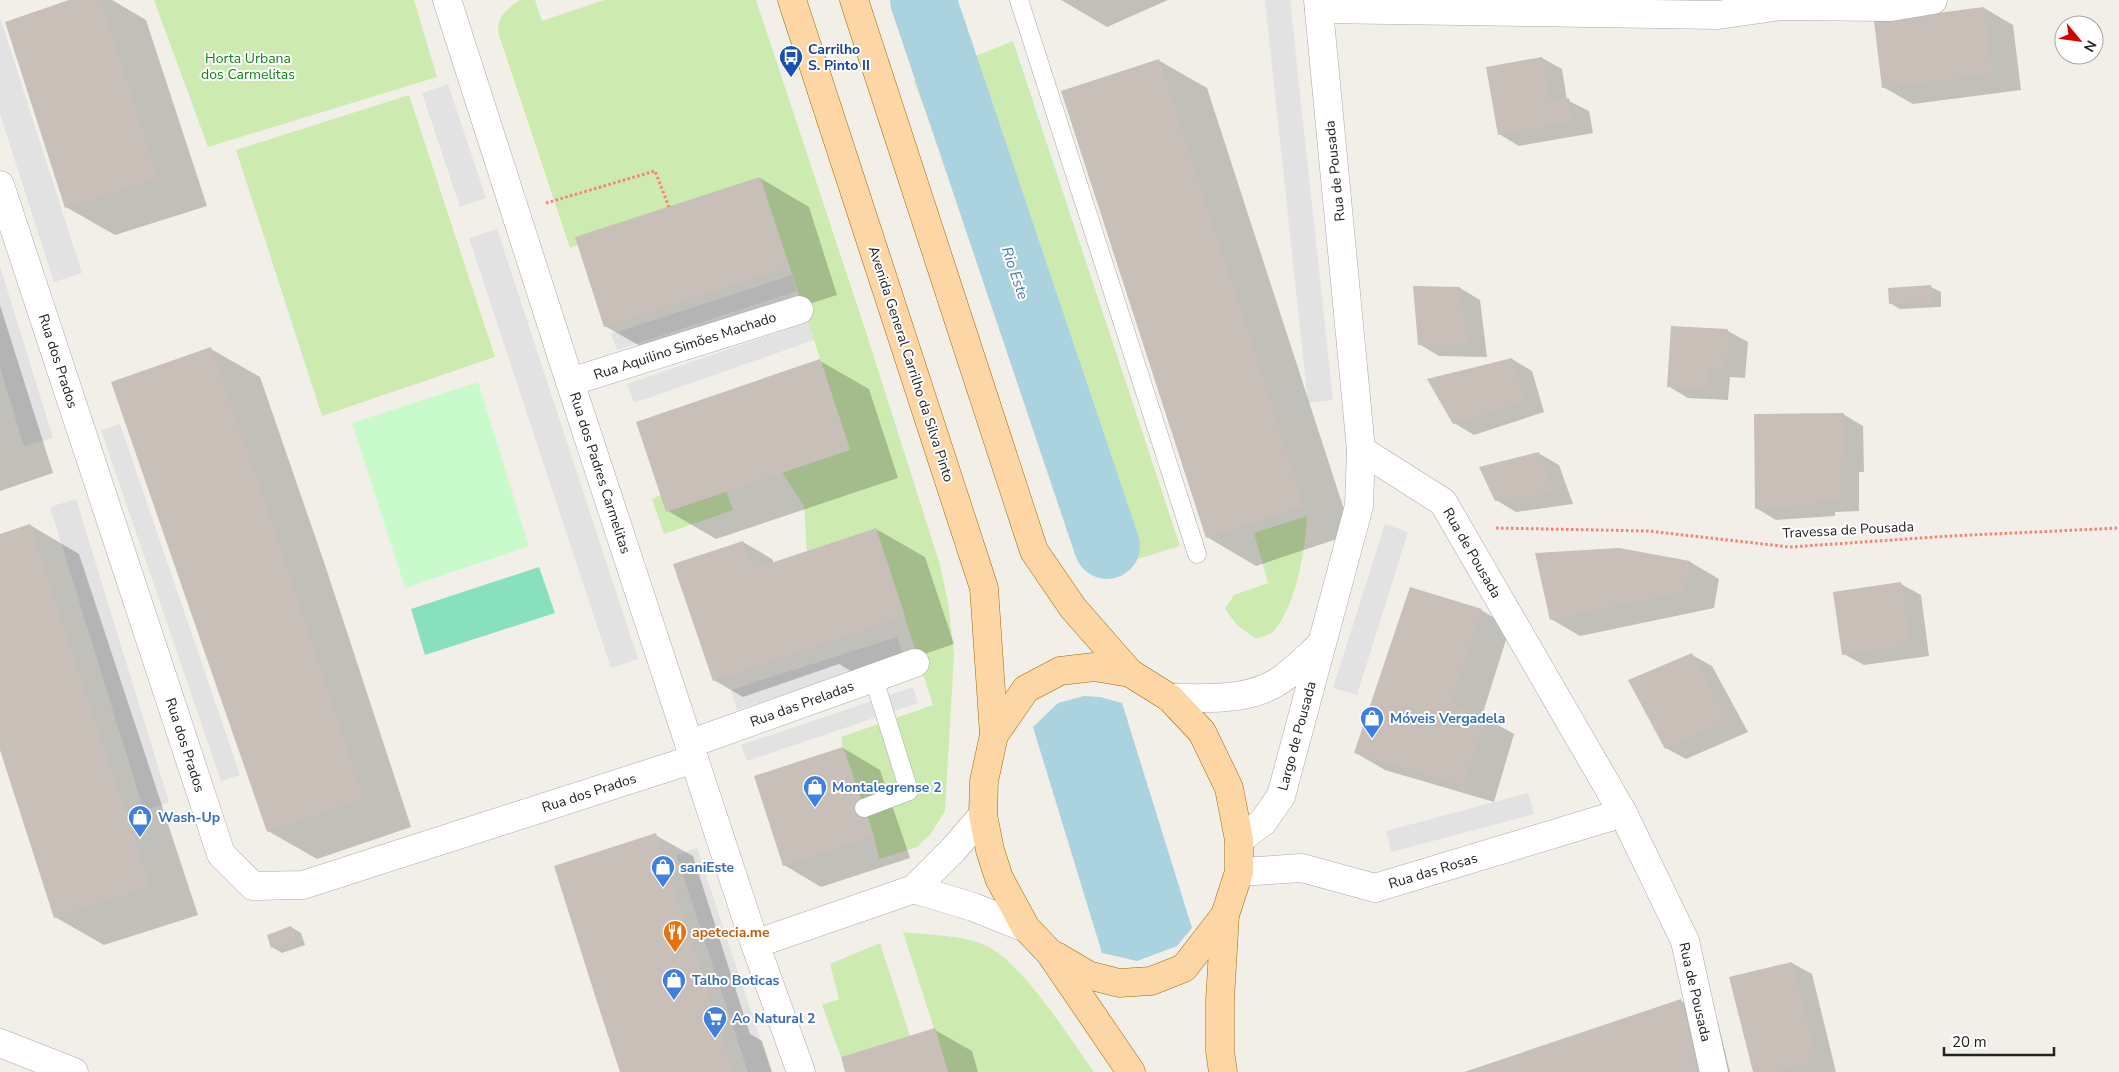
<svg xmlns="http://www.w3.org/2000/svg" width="2119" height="1072" font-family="'Nunito Sans',sans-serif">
  <rect width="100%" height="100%" fill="#f2efe9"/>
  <g fill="#cdebb0">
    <polygon points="154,0 414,0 437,77 208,147"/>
    <path d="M520,0H535L542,21L604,0H756L866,332L940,565L948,602L954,655L945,811L930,835L917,847L879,859L874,836L843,747L841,737L933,705L876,528L807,551L804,506L782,472L850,449L760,177L570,248L498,32C498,15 507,9 520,0Z"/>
    <polygon points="1013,41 1180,546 1098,571 914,81"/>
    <polygon points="409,95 495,357 322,416 236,150"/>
    <polygon points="726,491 733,510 664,534 652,499 661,495"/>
    <path d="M1307,516C1305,551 1297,603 1274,631C1270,635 1261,637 1256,639L1237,625L1225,609L1234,595L1268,583L1254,533Z"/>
    <path d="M903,932C927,935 968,935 989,947C1026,968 1069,1037 1094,1072H948Z"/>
    <polygon points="880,943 910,1036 841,1057 822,1005 839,999 830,964"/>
  </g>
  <polygon fill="#c8facc" points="478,382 529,546 405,588 352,423"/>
  <polygon fill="#88e0be" points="539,567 555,613 425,655 411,609"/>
  <g fill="#e2e2e2">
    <polygon points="1265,0 1290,0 1333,400 1308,403"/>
    <polygon points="0,17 82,273 54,282 0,114"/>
    <polygon points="448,84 486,198 460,207 422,93"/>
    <polygon points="497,229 638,659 611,668 469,238"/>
    <polygon points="0,266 53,438 24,446 0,368"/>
    <polygon points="792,275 797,291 617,350 611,334"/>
    <polygon points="808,322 814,340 634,403 627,384"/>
    <polygon points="120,424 240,775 221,781 101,430"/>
    <polygon points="76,499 169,802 144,811 50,507"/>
    <polygon points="1385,524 1408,532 1357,695 1333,688"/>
    <polygon points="897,637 903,657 737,710 731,690"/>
    <polygon points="913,687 918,703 747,761 741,745"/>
    <polygon points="1528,793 1534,814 1391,852 1386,831"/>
    <polygon points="697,848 771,1072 748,1072 676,855"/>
  </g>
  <polygon fill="#aad3df" points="1084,696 1100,697 1122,703 1192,928 1177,946 1137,961 1102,953 1033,727 1058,703"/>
  <g fill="#0003">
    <polygon points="73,0 112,0 146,20 207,206 115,235 66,207"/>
    <polygon points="1061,0 1168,0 1107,27"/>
    <polygon points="1984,8 2013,25 2021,90 1913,104 1883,87"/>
    <polygon points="1542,58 1562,69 1567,100 1589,111 1593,133 1519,146 1499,134"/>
    <polygon points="1158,60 1207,88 1352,534 1256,566 1207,537"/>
    <polygon points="760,178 809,207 837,295 654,354 605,326"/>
    <polygon points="1931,287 1941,292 1941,307 1900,309 1890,303"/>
    <polygon points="1460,288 1480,300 1487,357 1439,356 1419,344"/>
    <polygon points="0,305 53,473 0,491"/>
    <polygon points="1728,331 1748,342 1745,378 1730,377 1728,400 1688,398 1668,386"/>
    <polygon points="211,349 260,377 326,568 411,827 317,859 268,831"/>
    <polygon points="1512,359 1532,371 1544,412 1474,435 1454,423"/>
    <polygon points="820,361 869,389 898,478 716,539 668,511"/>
    <polygon points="1843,414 1863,426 1864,472 1859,472 1859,511 1835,512 1835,516 1776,520 1756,508"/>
    <polygon points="1538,453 1559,465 1573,504 1516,512 1496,500"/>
    <polygon points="30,525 79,554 198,915 104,945 55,917 0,745 0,536"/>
    <polygon points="876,529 925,557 954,644 859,676 839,664 743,697 714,680 743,542 772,559 774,563"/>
    <polygon points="1619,549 1690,562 1719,579 1714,608 1580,636 1551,619"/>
    <polygon points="1901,584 1921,595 1929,656 1864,665 1844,654"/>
    <polygon points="1481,610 1510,627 1482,716 1514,734 1494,802 1385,770 1356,753"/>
    <polygon points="1692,655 1712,666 1748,732 1686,759 1666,748"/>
    <polygon points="843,748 880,770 910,858 821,887 784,865"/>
    <polygon points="655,835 693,856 750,1034 762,1041 772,1072 621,1072"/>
    <polygon points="291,927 301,933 305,945 282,953 272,947"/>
    <polygon points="1792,963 1812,974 1836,1072 1754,1072"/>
    <polygon points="1681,1001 1718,1022 1730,1072 1467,1072"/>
    <polygon points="935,1030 972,1051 978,1072 846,1072"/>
  </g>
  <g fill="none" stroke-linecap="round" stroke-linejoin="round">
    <polyline stroke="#aad3df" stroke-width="66" points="923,0 1107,546"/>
  </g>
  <g fill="#c7bfb8">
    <polygon points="69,0 101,0 158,178 65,208 5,22"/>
    <polygon points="1984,7 1992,74 1882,88 1874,21"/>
    <polygon points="1542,57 1550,102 1569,98 1573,121 1498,135 1486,67"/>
    <polygon points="1159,59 1304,506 1206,538 1061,91"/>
    <polygon points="760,177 789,267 604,327 575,237"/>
    <polygon points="1931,285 1932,302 1889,304 1888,288"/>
    <polygon points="1413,286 1460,287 1468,346 1418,345"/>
    <polygon points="1671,326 1728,329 1726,368 1710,367 1709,390 1667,387"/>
    <polygon points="211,347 277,538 363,799 267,832 111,382"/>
    <polygon points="1512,358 1525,401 1453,424 1427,379"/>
    <polygon points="820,359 850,450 666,512 636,422"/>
    <polygon points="1844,413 1844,461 1839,461 1840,500 1815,502 1815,505 1755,509 1754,414"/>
    <polygon points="1539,452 1554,493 1495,501 1479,467"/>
    <polygon points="30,524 150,887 54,918 0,750 0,534"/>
    <polygon points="876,528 905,616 713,681 673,564 743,541 753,569"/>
    <polygon points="1619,548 1690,561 1685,591 1550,620 1535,553"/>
    <polygon points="1901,582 1910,645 1842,655 1833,592"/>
    <polygon points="1410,587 1482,609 1451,703 1486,716 1464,786 1354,753"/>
    <polygon points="1692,653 1729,720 1665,749 1628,680"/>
    <polygon points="843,747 874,836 783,866 754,776"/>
    <polygon points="656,833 701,971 733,1072 620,1072 598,1005 554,866"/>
    <polygon points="291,926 296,940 271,948 267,935"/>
    <polygon points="1792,962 1817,1061 1772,1072 1753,1072 1729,977"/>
    <polygon points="1681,999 1698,1072 1464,1072"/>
    <polygon points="935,1028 948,1072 845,1072 841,1057"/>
  </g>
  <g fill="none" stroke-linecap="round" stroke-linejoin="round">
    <g stroke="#a9a9a9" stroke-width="19">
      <g id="lane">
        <polyline points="1019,0 1197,554"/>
        <polyline points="864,808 909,791 874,679"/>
      </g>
    </g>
    <g stroke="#a9a9a9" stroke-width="29">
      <g id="street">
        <polyline points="447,0 570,382 755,944 801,1072"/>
        <polyline points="1319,9 1718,15 1780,6 1891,7 1933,0"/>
        <polyline points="0,185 221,854 253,886 303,885 694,759"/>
        <polyline points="570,382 799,310"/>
        <polyline points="1361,450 1443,502 1623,813 1685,941 1714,1072"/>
        <path d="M1170,698C1209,698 1254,702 1286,676C1298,667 1309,655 1321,645"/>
        <polyline points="689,744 915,663"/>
        <polyline points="1239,840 1263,822 1281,796 1359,506 1361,450 1318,0"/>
        <polyline points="1239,872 1302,868 1375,888 1623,813"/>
        <polyline points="914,889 973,907 1026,928"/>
        <polyline points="755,944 914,889 953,850 983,815"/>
        <polyline points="0,1043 74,1072"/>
      </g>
    </g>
    <g stroke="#a06b00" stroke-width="29">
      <g id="primary">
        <polyline points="792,0 984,588 994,735"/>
        <polyline points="854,0 1034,551 1073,608 1130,673"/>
        <polyline points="1056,956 1088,975 1119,983 1151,981 1184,968 1225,915"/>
        <polyline points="1131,1072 1050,953 1026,928 999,878 990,850 983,815 984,781 994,735 1026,689 1060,671 1094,667 1130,673 1170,698 1202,732 1229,788 1239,840 1239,872 1225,915 1220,1000 1220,1051 1223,1072"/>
      </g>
    </g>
    <g stroke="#fa8072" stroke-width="3" stroke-dasharray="2.5 2.5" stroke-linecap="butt">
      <polyline points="546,203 655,171 669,207"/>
      <polyline points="1496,528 1648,531 1790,547 1950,536 2119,528"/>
    </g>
    <use href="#lane" stroke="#fff" stroke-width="18"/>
    <use href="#street" stroke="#fff" stroke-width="28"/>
    <use href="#primary" stroke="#fcd6a4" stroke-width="28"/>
  </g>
  <defs>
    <g id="bus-pin" transform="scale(1.25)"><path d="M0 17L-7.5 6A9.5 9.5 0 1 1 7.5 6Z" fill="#1a4fb4" stroke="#fff"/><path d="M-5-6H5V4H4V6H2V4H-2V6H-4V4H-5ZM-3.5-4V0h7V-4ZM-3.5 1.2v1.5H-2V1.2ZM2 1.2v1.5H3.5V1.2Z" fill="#fff"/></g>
    <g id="shop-pin" transform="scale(1.25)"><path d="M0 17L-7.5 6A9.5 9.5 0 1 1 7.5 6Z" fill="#3f7fe0" stroke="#fff"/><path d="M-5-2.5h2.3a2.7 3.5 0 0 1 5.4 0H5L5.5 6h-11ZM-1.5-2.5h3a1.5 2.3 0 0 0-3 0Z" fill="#fff"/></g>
    <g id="restaurant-pin" transform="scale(1.25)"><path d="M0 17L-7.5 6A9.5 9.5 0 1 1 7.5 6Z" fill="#e8710a" stroke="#fff"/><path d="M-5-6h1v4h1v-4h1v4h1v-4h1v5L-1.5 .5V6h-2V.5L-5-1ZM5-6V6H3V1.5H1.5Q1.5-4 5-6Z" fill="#fff"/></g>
    <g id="supermarket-pin" transform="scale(1.25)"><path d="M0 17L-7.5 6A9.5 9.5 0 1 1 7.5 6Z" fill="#3f7fe0" stroke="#fff"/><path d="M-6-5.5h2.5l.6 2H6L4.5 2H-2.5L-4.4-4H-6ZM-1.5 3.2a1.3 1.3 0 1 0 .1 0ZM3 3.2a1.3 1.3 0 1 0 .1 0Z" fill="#fff"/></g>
  </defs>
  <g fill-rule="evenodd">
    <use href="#bus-pin" x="791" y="57"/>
    <use href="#shop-pin" x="1372" y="718"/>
    <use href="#shop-pin" x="815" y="787"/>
    <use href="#shop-pin" x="140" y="817"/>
    <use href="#shop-pin" x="663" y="867"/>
    <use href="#restaurant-pin" x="675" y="932"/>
    <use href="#shop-pin" x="674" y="980"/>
    <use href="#supermarket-pin" x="715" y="1018"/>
  </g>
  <g text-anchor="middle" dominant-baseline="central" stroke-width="4" stroke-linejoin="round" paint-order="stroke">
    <g font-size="14" font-weight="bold" fill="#164399" stroke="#fff" text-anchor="start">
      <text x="808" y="49">Carrilho<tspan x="808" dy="16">S. Pinto II</tspan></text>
    </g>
    <g font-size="14" fill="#0c8416" stroke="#fff">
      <text x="248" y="58">Horta Urbana<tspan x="248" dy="16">dos Carmelitas</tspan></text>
    </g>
    <g font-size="14" fill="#222" stroke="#fff">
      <text transform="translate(1335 171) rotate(-96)">Rua de Pousada</text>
      <text transform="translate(685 346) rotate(-18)">Rua Aquilino Simões Machado</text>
      <text transform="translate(58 361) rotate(72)">Rua dos Prados</text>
      <text transform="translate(911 364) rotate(72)">Avenida General Carrilho da Silva Pinto</text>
      <text transform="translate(600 473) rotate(72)">Rua dos Padres Carmelitas</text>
      <text transform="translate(1848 530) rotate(-3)">Travessa de Pousada</text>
      <text transform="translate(1472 553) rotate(60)">Rua de Pousada</text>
      <text transform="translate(802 704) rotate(-20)">Rua das Preladas</text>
      <text transform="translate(1297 736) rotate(-75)">Largo de Pousada</text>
      <text transform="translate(185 745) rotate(72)">Rua dos Prados</text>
      <text transform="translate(589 793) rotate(-18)">Rua dos Prados</text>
      <text transform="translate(1433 871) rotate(-17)">Rua das Rosas</text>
      <text transform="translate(1695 992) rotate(77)">Rua de Pousada</text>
    </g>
    <g font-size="14" font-weight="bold" fill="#366cbe" stroke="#fff" text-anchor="start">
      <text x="1390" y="718">Móveis Vergadela</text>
      <text x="832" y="787">Montalegrense 2</text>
      <text x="158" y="817">Wash-Up</text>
      <text x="680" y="867">saniEste</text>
      <text x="692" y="980">Talho Boticas</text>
      <text x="732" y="1018">Ao Natural 2</text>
    </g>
    <g font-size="14" font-weight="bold" fill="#c56008" stroke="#fff" text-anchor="start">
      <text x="692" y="932">apetecia.me</text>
    </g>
    <g font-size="15" font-style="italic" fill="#4a7aab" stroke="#fff">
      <text transform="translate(1015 273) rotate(71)">Rio Este</text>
    </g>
  </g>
  <g transform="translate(2079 40) rotate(119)"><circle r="24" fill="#ffffff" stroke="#a7a7a7"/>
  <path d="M0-4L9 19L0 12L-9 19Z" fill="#d40000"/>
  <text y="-8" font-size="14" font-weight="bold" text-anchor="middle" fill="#222222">N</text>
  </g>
  <path d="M1944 1047v8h110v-8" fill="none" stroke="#222222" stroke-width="2.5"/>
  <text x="1952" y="1047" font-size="15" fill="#222222" stroke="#ffffff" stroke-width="4" paint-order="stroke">20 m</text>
</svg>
